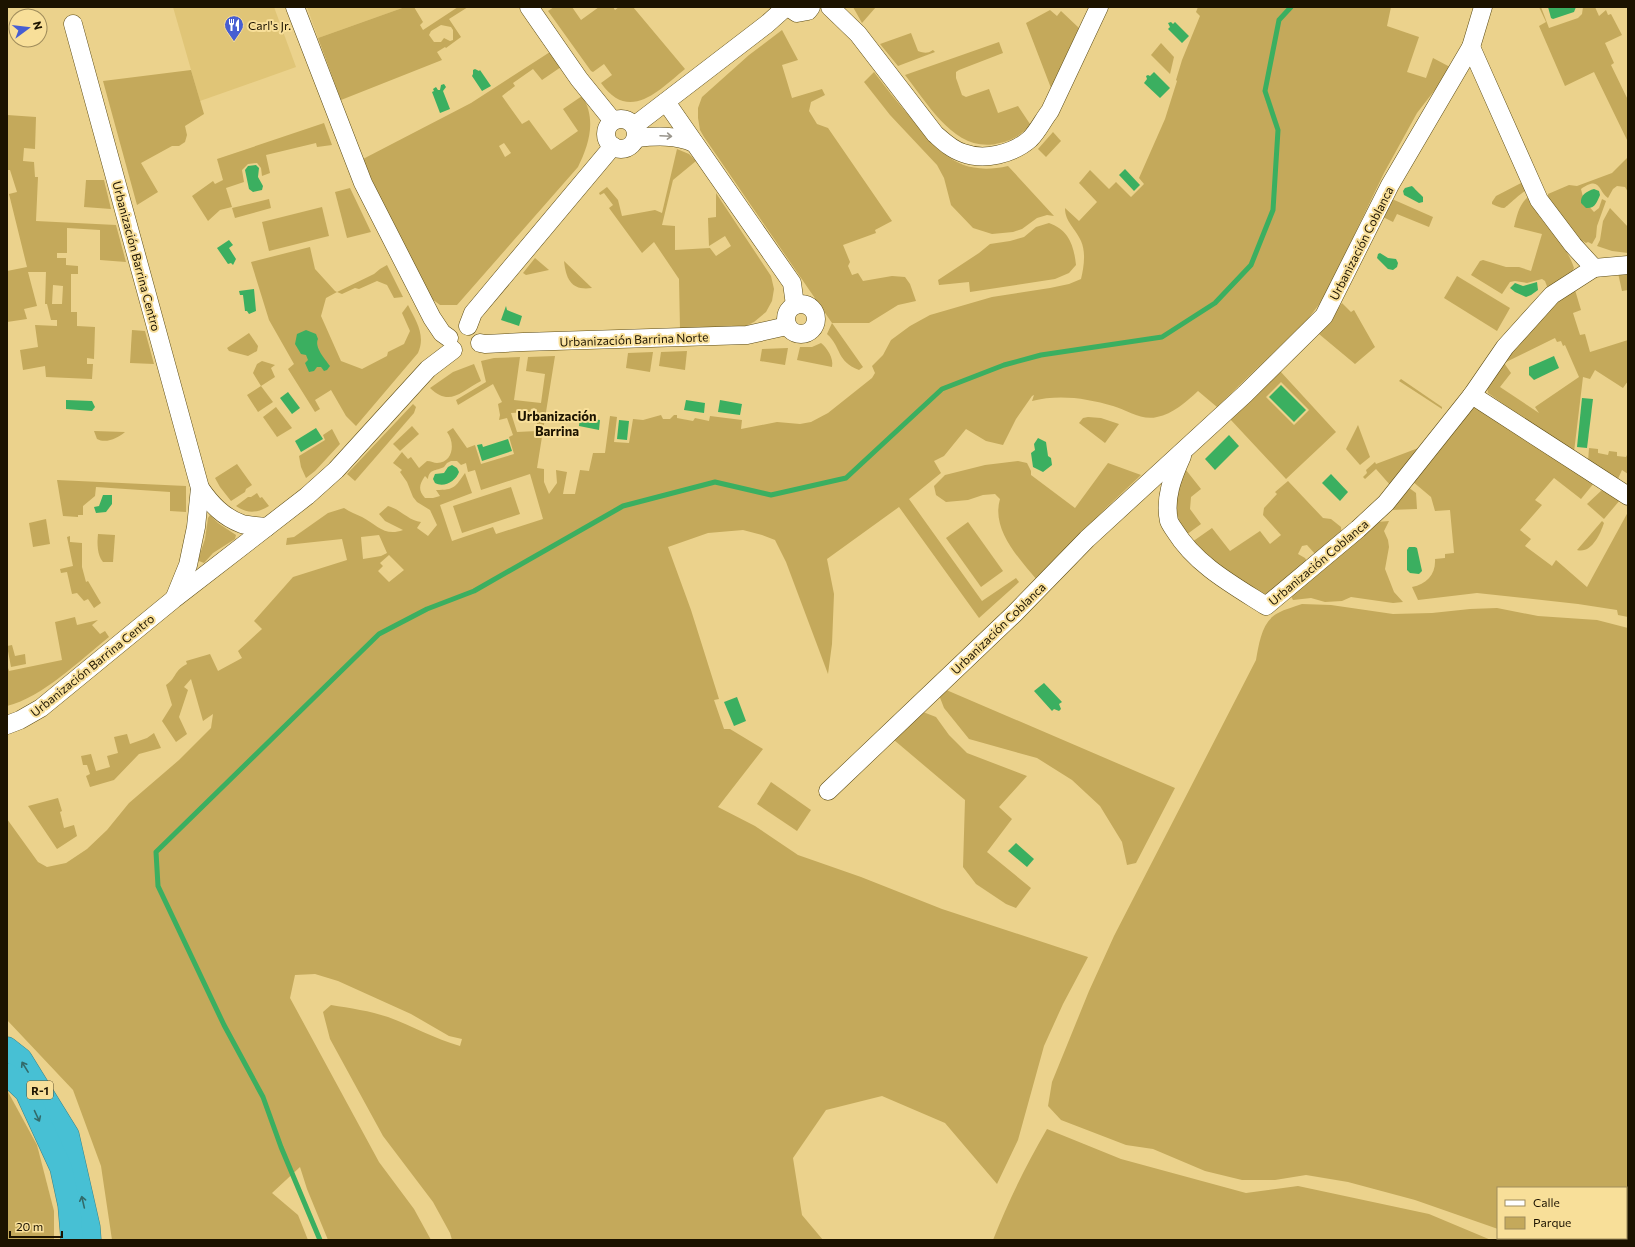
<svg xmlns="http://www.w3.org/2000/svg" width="1635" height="1247" font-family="Commissioner,sans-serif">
  <rect width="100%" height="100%" fill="#ebd28c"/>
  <g fill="#e0c577">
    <polygon points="173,7 274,7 296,67 200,101"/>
    <polygon points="307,7 405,7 318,38"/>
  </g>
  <g fill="#c4a95b" fill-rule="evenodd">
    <path d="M405,7H414L423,22L420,25L423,30L458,7H468L449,19L461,37L446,48L445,47L437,52L442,60L341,100L318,38ZM441,25L451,27L453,30V40L450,41L444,38L441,42H434L429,35L431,31Z"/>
    <path d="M554,7H572L581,20L599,7H613L615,10L619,7H633L685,69C658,91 629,123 601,83L612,75L604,64L593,72L591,71L548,11Z"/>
    <polygon points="853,7 876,7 862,23"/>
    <path d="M1198,7H1391L1387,26L1419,37L1407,72L1426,78L1433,58L1450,67L1441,82L1417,113L1384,173L1324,298L1308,319L1217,407L1198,391C1186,402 1173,414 1157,417C1142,421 1127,410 1113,406C1087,398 1058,394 1032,401L1034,395L1032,396L1016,419L1003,445L986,441L966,429L944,456L934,461L941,473L909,499L982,601L1016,578L1019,582L979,618L899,507L827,559L834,594L832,644L828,674L786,562L775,540L762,535L743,530L708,533L668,547L691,610L719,699L714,700L724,729H730L763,749L718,807L755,826L798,855L861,877L942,909L1088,957L1063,1004L1044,1046L1018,1140L997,1184L945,1123L882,1096L826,1110L793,1158L802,1215L823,1240H452L450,1233L433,1202L383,1136L330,1039L323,1012L331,1005C350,1008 370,1011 388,1017C412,1026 435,1039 460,1046L462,1039L449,1036L411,1014L338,981L315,974L295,975L290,998L379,1162L414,1209L431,1240H328L307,1189L300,1167L272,1193L298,1215L308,1240H112L101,1166L73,1090L7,1020V819L38,862L47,867L66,863L87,849L107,830L129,803L179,760L211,728L213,714L203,721L191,679L184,687L188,690L179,717L187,734L176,742L162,721L172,705L166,685C176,679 174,670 187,664L186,661L210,654L218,671L242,658L238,651L262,629L254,621L293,577L347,560L342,539L286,545L287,538L294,537L328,513L344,508C350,512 356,514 362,517C377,525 385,537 403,530L385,521L379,514L388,506C400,509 409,521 421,522L417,528L428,536L437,525L430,510L417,502L413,497L407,482L400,472L402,470L393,463L402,452L408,459L411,457L419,468L427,461C431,461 434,463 437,463C454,462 455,442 447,432L453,428L467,448L475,445L481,464L514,454L509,437L513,435L507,418L499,420L500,415L498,404L502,402L493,384L458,405L456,400L486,382L481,361L494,358L520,357L514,400L541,403L545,374L526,371L528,357L555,356L537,468L544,469V482L549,494L557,483L556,470L567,472L563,494H575L580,470L589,471L593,453H605L610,416L617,417L614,442L629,443L633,419L643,420L661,415L663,419H670L674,415H677V418L693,421L695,418L709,421L710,416L742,420L741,429L777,422L800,424L811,422L828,413L872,378L875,373L872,366L883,355L891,340L910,326L930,315L992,297L1050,288L1069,284L1081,279C1084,267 1086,252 1081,241C1076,229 1065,222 1065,208L1079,221L1097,202L1079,183L1090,170L1109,189L1116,182L1131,197L1144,184L1139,178L1165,119L1177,81L1176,80L1182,60L1200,16L1196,12ZM534,408L537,410V431L517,432L511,413L530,412L531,409ZM451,461H457L461,465L466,463L468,472L475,470L481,490L530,474L543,519L496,534L493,527L452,541L440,505L472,493L465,473C455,487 455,490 436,490L440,496L433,498H425C418,490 419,485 425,476L428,479C429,469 436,471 444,467L447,463ZM379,535L387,553L381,556L363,559L361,537ZM389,555L404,570L389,582L378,571L383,566L380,563Z"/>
    <polygon points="1539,7 1541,7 1549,28 1578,18 1582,14 1583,7 1595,7 1599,16 1606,10 1608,15 1611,14 1622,35 1605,43 1614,63 1611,65 1628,100 1628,139 1627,140 1594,72 1565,86 1539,26 1546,22"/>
    <polygon points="1050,10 1057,16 1061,11 1079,28 1051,88 1026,23"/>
    <path d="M782,30L798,60L782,65L792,98L822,89L825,95L811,102L809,111L817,124L828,128L892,221L875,230L876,233L843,245L850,262L848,266L852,275L858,273L863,281L892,276L905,277L910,284L916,301L898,305L869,323H832L863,367L859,370C836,361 842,348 827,334L832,323L704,137L700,130L698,118V108L702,97L749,55Z"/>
    <path d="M911,33L918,51C924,53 927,54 933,50L935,52L898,66L880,44Z"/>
    <path d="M999,42L1003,53L959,70L956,72V78L962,95L966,97L989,89L998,113L1018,106L1030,124C1022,135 1013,140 1000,143C956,155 929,105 905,75Z"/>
    <polygon points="1161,43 1174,57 1170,74 1151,55"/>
    <path d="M550,52L561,67L542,80L533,69L513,83L515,86L502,96L522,124L529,120L551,150L578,131L563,109L582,96C597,119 589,145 578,167L457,305H440L432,299L380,199L363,159L471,103ZM504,143L511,153L505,157L499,146Z"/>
    <polygon points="191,70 204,114 185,126 187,135 185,142 179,146 172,146 141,163 158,192 137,205 103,81"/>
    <path d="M874,72C886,88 898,103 911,118C938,152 959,177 1008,166L1054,216L1047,215L1037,218L1022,229L1013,232L992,234L973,228L951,205L944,178L937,165L890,115L864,82Z"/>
    <path d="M7,115L36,117L35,149L24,148L23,161L34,162L35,177H38L36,221L116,225L126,262L100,260V230L67,228V253H57V258H66V265L78,266V274H71V312H77V326L95,327L94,359L87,358V364H93L92,379L46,377L45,366L23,370L20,350L38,347L35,325L57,326V320H51L47,304H45L46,272H28L37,306L24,309L27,319L7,322V271L27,267L9,194L17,192L10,170H7ZM53,285L63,286L62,304H52Z"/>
    <polygon points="324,123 332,145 317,147 316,143 266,155 270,173 262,176 261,168 257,163 248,164 242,170 244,182 226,188 232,207 220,210 208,221 192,196 213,181 215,184 223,180 217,159"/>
    <polygon points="1053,132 1061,141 1046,157 1038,149"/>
    <polygon points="677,149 689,154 696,161 673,180 662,225 675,226 675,250 710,248 716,256 731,246 725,236 709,246 708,218 716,217 716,193 771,276 774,289 772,301 766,312 754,322 746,326 680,329 679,279 654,242 642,253 609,208 613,205 604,193 600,195 599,193 607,187 618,200 622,216 655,210 662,213"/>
    <path d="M1628,157V192L1625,187L1617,186L1613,189L1608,198C1598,192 1601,175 1581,189L1584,201L1594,212L1599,208L1602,199L1606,201L1597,226L1596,237L1592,244L1588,242L1586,243L1578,238L1546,197L1548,196V194L1569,185L1577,186L1612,173Z"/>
    <polygon points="86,180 104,180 111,209 84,207"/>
    <path d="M1523,182L1527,190C1520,193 1507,207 1504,208C1501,208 1496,206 1492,204V202L1496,196Z"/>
    <polygon points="350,188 371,232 347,238 335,192"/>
    <path d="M1529,196C1533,204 1537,214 1543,221C1554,236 1568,249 1574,268L1571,274L1548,289L1545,281L1542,279L1527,283L1515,281L1510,282L1502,294L1471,275L1480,261L1483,260L1506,267H1519L1531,271L1542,234L1514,227C1517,215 1519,204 1529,196Z"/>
    <polygon points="269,199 271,208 235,218 232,208"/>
    <polygon points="1392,199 1433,217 1429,227 1397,214 1393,222 1383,217"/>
    <polygon points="322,207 329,236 269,251 262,222"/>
    <polygon points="1610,208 1628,227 1628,253 1612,251 1597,246 1600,240 1603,221"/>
    <path d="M1049,223C1069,230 1074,246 1076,265L1069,273L1055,279L970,292L969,282L939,285L938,280L979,253L990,244L1010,241L1024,237L1036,227Z"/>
    <path d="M310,247L315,269L335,291L337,292L374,274L380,269L387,265L403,297L394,298L387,285L377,281L359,289L355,288L342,294L337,292L326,298L321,316L341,361L362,369L387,356L388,352L404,344L410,331L402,313L408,305C416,321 426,335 418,353L356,426L346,416L331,390L315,400L320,409L315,412L288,369L294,364L269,320L251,262Z"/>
    <polygon points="535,258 549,270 526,275 523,273"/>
    <path d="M564,261L592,288C572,291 566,280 564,261Z"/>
    <polygon points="1628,272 1628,290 1622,291 1618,273"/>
    <polygon points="1457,276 1510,308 1497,331 1444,298"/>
    <path d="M1575,290L1581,310L1573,313L1580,335L1585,334L1590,352L1628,340V381L1623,388L1595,370L1590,379L1583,377L1574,452L1518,414L1594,483L1581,499L1554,478L1535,500L1542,505L1520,530L1531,539L1525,546L1552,566L1556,560L1587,587L1628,512V617L1618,615L1617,610L1578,604L1477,593L1418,600L1412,587C1427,584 1436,574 1435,559L1445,558V554L1454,553L1450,510L1435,511L1431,497L1412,481L1470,409L1475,407L1491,411L1506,406L1488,393L1487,387L1488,383C1514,349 1539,313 1575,290ZM1555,338L1557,342L1561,341L1563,346L1565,345L1579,377L1535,407L1539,413L1500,387L1511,373L1504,363Z"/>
    <polygon points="1342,303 1351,312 1354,310 1375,347 1355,364 1319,334"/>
    <polygon points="132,330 145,331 154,364 130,363"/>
    <polygon points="249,333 258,346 257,351 248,356 229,351 227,348"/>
    <path d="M821,343C827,348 834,358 832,367L797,360L800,347H812Z"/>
    <polygon points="788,348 785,365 760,361 762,349"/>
    <polygon points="687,351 685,370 659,366 661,352"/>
    <polygon points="653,352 650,372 626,368 628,353"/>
    <polygon points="262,361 275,365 271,368 275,377 261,386 273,402 258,412 247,395 261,386 253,373 257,364"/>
    <path d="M474,364L481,381C460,392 450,407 430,388L453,372Z"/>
    <path d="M1280,371L1336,432L1286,479L1230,419ZM1281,382L1309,410L1294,425L1266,397Z"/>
    <polygon points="1401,379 1442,407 1442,409 1399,381"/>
    <polygon points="413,404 416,407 414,413 355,481 347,474"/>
    <polygon points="276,407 292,428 277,437 263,417"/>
    <polygon points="1088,417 1101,418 1119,424 1105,443 1079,423 1083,418"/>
    <polygon points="1358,425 1370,457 1360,465 1346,449"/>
    <polygon points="412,426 419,434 400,451 393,444"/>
    <polygon points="332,429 340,444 315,471 306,478 301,467 299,456 325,440 323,435"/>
    <path d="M94,431L125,432C118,438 106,444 97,439Z"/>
    <polygon points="1421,447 1391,486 1376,469 1365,479 1363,477 1367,473 1366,470 1375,462 1376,464"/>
    <polygon points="1589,448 1598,449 1598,453 1608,455 1609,451 1617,452 1617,456 1626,457 1628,453 1628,474 1622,470 1617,481 1588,462"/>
    <path d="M1018,461L1027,463L1031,471V475L1075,508L1108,463L1141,475L1106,508L1037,580C1019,558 991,530 1000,499L995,494L983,495L968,500L946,502L936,495L934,486L945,475L985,465Z"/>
    <polygon points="237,464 252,485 246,489 245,492 231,501 220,487 215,478"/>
    <path d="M1186,470L1201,489L1191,497L1190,509L1201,524L1186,535C1173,512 1171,493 1186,470Z"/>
    <polygon points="57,480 186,486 186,512 170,511 170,492 96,487 95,496 83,506 83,515 78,515 78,517 63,516"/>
    <polygon points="1288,481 1323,518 1331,519 1341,527 1342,538 1316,555 1307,545 1302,546 1298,554 1305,558 1307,561 1272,594 1255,594 1242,581 1214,561 1192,542 1212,528 1230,551 1260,531 1270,544 1281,535 1263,515 1264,508 1277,494 1275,492"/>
    <polygon points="511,487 520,514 462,533 453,506"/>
    <polygon points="1408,487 1416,493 1417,509 1389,510"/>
    <polygon points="1603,489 1620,500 1604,519 1587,504"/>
    <path d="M257,493L260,498L262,497L269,506C258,513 247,514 236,506L248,497H251Z"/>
    <polygon points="210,515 218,523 236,535 235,539 213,553 204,563 199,561 199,557 205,539 208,518"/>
    <polygon points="46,519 50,544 33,547 29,523"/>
    <polygon points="1389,521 1384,531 1388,540 1389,547 1385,569 1394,592 1403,602 1393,603 1351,597 1342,601 1325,602 1311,598 1293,600 1288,591 1377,522"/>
    <path d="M1602,521L1604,523C1600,535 1591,554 1577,550Z"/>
    <polygon points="968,522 1003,571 981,587 946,538"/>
    <path d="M98,534L115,535L113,562H103C97,555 97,543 98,534Z"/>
    <polygon points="70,536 70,542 82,543 82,567 86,582 88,581 101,603 94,608 88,599 84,601 77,593 72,594 67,572 61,573 60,569 73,566 67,537"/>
    <path d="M1302,604L1331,605L1393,614L1432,613L1470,609L1497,608L1538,616L1597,620L1628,628V1240H1528L1522,1238H1626V1188H1498V1229L1415,1200L1348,1182L1306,1175L1275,1180H1242L1205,1171L1153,1149L1126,1145L1061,1120L1048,1106L1052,1082L1089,991L1114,936L1256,660C1259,643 1262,621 1278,613C1285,609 1294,607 1302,604Z"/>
    <path d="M75,617L77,625L98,620L92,625L100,634L105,631L109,637C80,660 43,697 7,706V665L9,671L62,660L55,622Z"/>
    <polygon points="12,645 15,656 25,654 26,664 11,667 7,646"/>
    <polygon points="944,689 1175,788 1136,863 1127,865 1122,842 1100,806 1072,780 1037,758 969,739 944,708 939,695"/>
    <polygon points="923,712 936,717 949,735 967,753 1027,776 999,807 1012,819 987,852 1031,888 1016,908 1006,904 976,884 963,867 965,800 894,740"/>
    <polygon points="154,733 161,748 139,754 114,780 90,787 86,776 90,774 87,765 83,765 81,756 91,754 96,771 110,767 107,756 118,753 114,737 127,734 130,744 147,738"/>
    <polygon points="771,782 811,810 797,831 757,804"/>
    <polygon points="58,798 62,811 60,812 64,828 74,825 77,836 57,849 28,806"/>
    <polygon points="7,1090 37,1145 54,1211 54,1240 7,1240"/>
    <path d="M1047,1129L1121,1159L1246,1193L1298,1186L1429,1214L1491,1240H993C1008,1202 1026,1165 1047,1129Z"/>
  </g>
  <g fill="#3baf60">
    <polygon points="1548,7 1576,7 1574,12 1553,19 1551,18"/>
    <polygon points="1171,22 1173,24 1175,22 1189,36 1182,43 1168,29 1170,27 1168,23"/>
    <polygon points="475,69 479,71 480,70 491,86 482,91 472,76 473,74 473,70"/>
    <polygon points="1154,72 1170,88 1160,98 1144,83 1147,79 1146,76 1148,75 1150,76"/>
    <polygon points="444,84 446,87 443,91 450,109 440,113 432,92 434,91 433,89 436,87 438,90 440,90 441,85"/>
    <polygon points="256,165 259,168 258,177 263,186 262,190 253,192 249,189 245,170 248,166"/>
    <polygon points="1125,169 1140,185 1134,191 1119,175"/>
    <path d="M1412,186C1413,187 1421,195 1423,197V202L1419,203L1404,195L1403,191L1405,188Z"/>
    <path d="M1594,189L1599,191L1600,195C1597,202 1595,209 1586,208L1581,203C1580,195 1587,191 1594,189Z"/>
    <polygon points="229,240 233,245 229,248 236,259 233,265 231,263 228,264 217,248"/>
    <polygon points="1380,253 1388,258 1396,259 1398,263 1397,267 1393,270 1388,269 1377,258 1378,254"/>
    <polygon points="1537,282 1538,290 1531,295 1526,297 1515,292 1510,288 1515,283 1523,286"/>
    <polygon points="254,289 256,311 249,314 247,311 245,311 243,295 240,295 239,291"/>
    <polygon points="506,306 507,310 522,316 519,326 501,320"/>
    <path d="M306,330L316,334L318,339C314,347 325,359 330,366L327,370L324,371L321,367H317L314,371L309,372L305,363L308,360L306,355L301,354L295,344L297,334Z"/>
    <polygon points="1554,356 1559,368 1534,380 1529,375 1529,367"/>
    <polygon points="1281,385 1306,410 1294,422 1269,397"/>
    <polygon points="288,392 300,408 292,414 280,398"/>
    <polygon points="1582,398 1593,399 1587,448 1577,447"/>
    <polygon points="66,400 92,401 95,407 92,411 66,409"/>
    <polygon points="686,400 705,403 704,413 684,410"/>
    <polygon points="720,400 742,404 740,415 718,412"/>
    <polygon points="589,415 594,416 593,419 600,420 599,430 579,426 580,417 588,418"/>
    <polygon points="619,420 629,421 627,440 617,439"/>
    <polygon points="316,428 323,439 301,452 295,441"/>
    <polygon points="1229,435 1239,446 1215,470 1205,459"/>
    <polygon points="1038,438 1046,442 1048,456 1051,458 1052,465 1043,472 1033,467 1031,453 1035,450 1034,444"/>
    <polygon points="508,439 512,451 482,461 477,445 482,444 483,447"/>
    <path d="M452,465L457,468L459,472C456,481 444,488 435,483L433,479L435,474L444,473L448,467Z"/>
    <polygon points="1331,474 1348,492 1340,501 1322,483"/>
    <polygon points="103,495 112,495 112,504 106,512 96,513 94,507 99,506"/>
    <polygon points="1409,547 1415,547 1417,548 1422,571 1419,574 1410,573 1407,570 1407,550"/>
    <polygon points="1044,683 1062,702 1059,704 1061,709 1059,711 1054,709 1052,711 1034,691"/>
    <polygon points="737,697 746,721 734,726 724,702"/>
    <polygon points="1016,843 1034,859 1027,867 1008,851"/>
  </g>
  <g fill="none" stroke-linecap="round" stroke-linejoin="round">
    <polyline stroke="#3baf60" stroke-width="5" points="320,1240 281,1147 263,1097 224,1025 158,886 156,852 379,634 427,609 474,591 623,506 715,482 771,495 846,478 942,389 1004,365 1041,355 1162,337 1215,303 1251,265 1273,210 1278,130 1265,91 1279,20 1291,7"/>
    <g stroke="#5c4b14" stroke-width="19">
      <g id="minor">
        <polyline points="295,7 363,183 432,318 442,333 449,338"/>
        <polyline points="529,7 579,79 613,121"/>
        <polyline points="788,7 797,13 808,11 811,7"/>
        <path d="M830,7L858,34L935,134C943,141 952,150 963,153C984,161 1013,154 1030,139C1038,131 1043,120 1050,111L1099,7"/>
        <path d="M73,24L200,488C211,504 223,517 242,524C249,526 259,526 267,527"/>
        <polyline points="1471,47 1539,200 1573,245 1594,268 1628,265"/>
        <polyline points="666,102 792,283 795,305"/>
        <circle cx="621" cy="134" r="15"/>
        <polyline points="634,126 767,24 786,7"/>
        <path d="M637,138C656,136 676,135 694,143"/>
        <circle cx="801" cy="319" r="15"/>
        <polyline points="468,326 473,313 613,146"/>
        <polyline points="480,343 485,344 523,342 747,335 787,326"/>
        <polyline points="1472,395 1628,496"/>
        <path d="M1182,456C1173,476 1164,498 1169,521C1170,524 1173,528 1175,531C1196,565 1233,585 1266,606L1358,529L1386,503L1472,395L1505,347L1552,295L1594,268"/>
        <polyline points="175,597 188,565 196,527 200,488"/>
        <polyline points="7,725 20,720 41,708 174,599 307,496 336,470 428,369 453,350"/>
        <polyline points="828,791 1014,614 1087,539 1245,394 1324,316 1390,185 1471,47 1483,7"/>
      </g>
    </g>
    <g stroke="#38838a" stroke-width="23">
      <g id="motorway">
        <polyline points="7,1048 21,1059 68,1135 89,1227 90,1240"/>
        <polyline points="7,1074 26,1092 61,1168 69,1205 72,1240"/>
      </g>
    </g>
    <use href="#minor" stroke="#fff" stroke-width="18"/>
    <use href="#motorway" stroke="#47c0d4" stroke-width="22"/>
  </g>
  <defs><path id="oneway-shaft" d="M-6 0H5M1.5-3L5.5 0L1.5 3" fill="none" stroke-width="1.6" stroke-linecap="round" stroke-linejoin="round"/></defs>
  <use stroke="#99958c" href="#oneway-shaft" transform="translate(666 136) rotate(3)"/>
  <g stroke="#326a6a">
    <use href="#oneway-shaft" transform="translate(25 1067) rotate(-122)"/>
    <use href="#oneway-shaft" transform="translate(37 1116) rotate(65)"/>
    <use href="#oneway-shaft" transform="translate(83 1202) rotate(-103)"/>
  </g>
  <defs>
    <g id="restaurant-pin" transform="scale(1)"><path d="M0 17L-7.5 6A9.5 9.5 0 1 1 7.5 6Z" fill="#475ed2" stroke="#f8df99"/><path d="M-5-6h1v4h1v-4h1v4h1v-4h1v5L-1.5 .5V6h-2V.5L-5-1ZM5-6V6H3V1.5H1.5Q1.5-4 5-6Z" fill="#fff"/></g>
  </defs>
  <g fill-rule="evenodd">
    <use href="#restaurant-pin" x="234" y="25"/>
  </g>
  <g text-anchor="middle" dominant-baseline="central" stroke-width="4" stroke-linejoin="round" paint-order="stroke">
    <rect fill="#f8df99" stroke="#5e502e" stroke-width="1" x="27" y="1081" width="26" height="18" rx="3"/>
    <g font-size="11" font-weight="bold" fill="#1c1300">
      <text x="40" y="1090">R-1</text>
    </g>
    <g font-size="12" fill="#1c1300" stroke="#f8df99" text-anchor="start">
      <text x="248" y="25">Carl's Jr.</text>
    </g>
    <g font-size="12" fill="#1c1300" stroke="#f8df99">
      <text transform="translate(1361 243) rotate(-63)">Urbanización Coblanca</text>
      <text transform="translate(137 256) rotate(75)">Urbanización Barrina Centro</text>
      <text transform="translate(634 339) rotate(-2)">Urbanización Barrina Norte</text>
      <text transform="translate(1318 562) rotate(-40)">Urbanización Coblanca</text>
      <text transform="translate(998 628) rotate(-44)">Urbanización Coblanca</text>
      <text transform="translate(92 665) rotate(-39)">Urbanización Barrina Centro</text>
    </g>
    <g font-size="13" font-weight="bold" fill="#1c1300" stroke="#f8df99">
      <text x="557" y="416">Urbanización<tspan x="557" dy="15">Barrina</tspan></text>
    </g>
  </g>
  <rect width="1635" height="1247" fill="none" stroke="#1c1300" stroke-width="16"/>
  <rect x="1497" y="1187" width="130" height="52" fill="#f8df99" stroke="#a08d5c"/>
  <rect x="1505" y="1200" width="20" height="6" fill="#ffffff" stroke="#a08d5c"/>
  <text x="1533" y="1207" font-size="12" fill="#1c1300">Calle</text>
  <rect x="1505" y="1217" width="20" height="12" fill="#c4a95b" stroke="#a08d5c"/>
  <text x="1533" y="1227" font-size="12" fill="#1c1300">Parque</text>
  <g transform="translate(28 28) rotate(75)"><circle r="19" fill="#f8df99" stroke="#a08d5c"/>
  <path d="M0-3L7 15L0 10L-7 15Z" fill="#475ed2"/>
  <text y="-6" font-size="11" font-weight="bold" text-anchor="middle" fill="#1c1300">N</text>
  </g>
  <path d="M10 1231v6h52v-6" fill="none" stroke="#1c1300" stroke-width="2"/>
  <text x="16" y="1231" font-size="12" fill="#1c1300" stroke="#f8df99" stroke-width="3" paint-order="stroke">20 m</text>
</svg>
